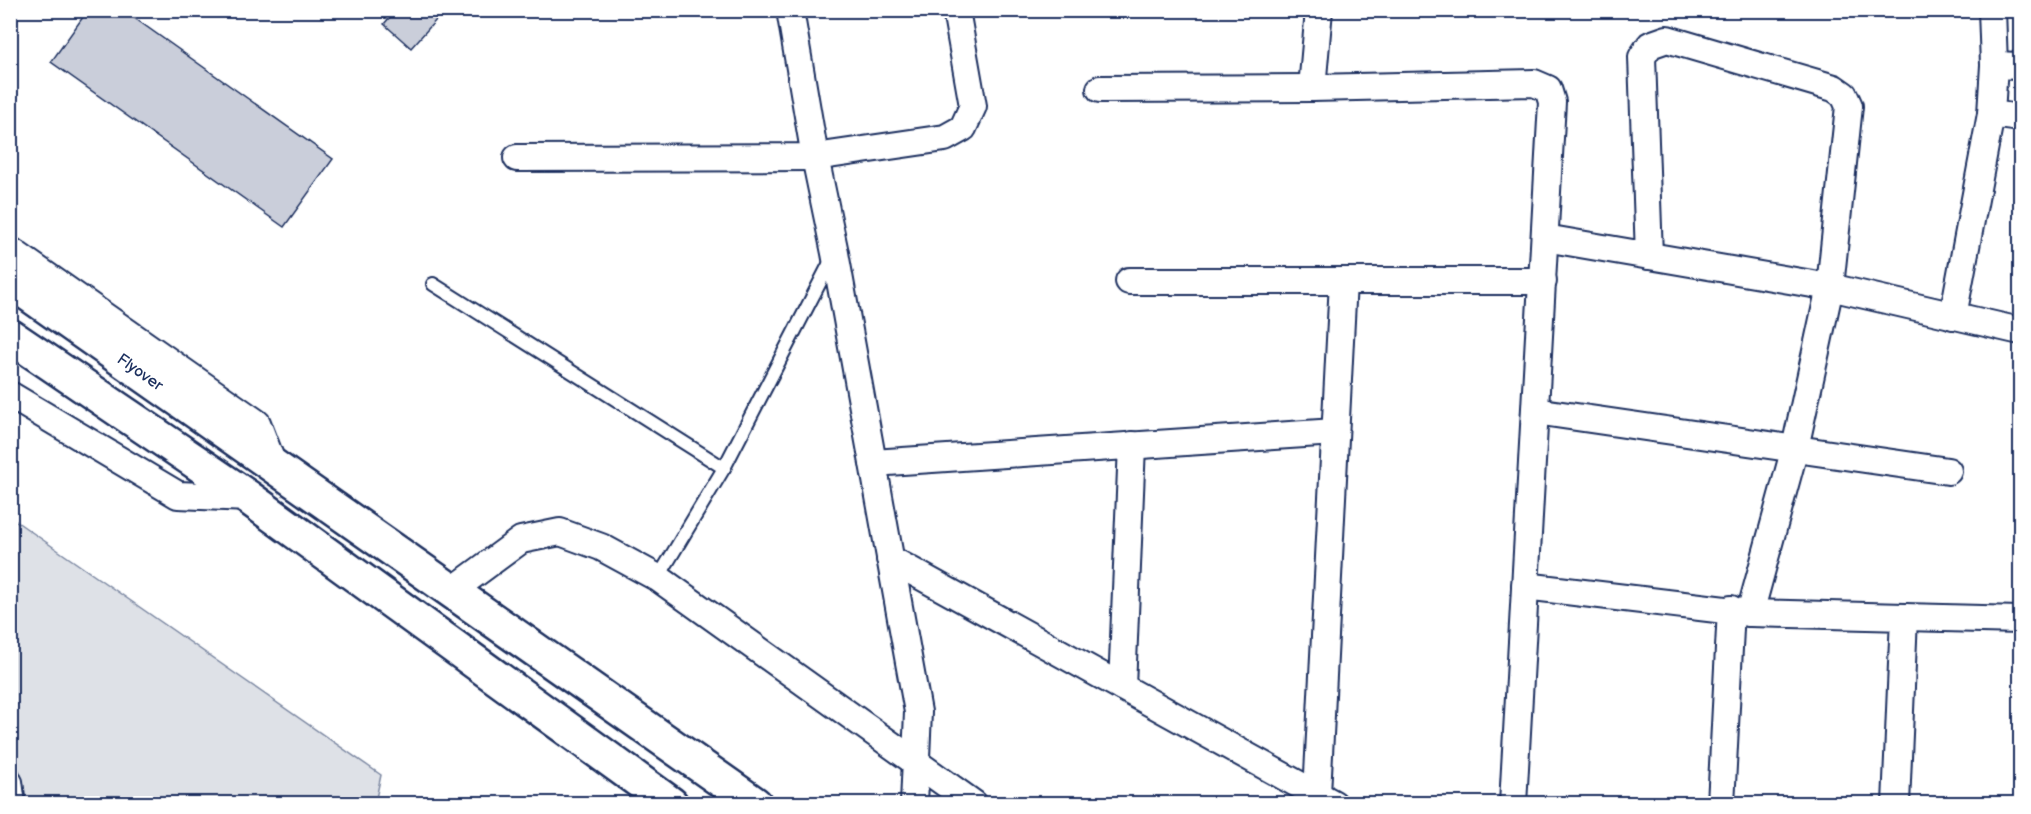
<svg xmlns="http://www.w3.org/2000/svg" width="2031" height="814" font-family="'Balsamiq Sans',sans-serif">
  <rect width="100%" height="100%" fill="#fff"/>
  <filter id="ink" filterUnits="userSpaceOnUse"><feTurbulence type="fractalNoise" baseFrequency=".0167" numOctaves="2"/><feDisplacementMap in="SourceGraphic" scale="12" xChannelSelector="R" yChannelSelector="G"/><feConvolveMatrix kernelMatrix="1 2 1 2 8 2 1 2 1" color-interpolation-filters="sRGB"/></filter>
  <g filter="url(#ink)">
    <polygon fill="#dee1e7" stroke="#7c88a2" stroke-width="1.5" points="10,517 381,775 375,803 11,803"/>
    <g fill="#caceda" stroke="#1b2f5e" stroke-width="1.5">
      <polygon points="88,10 123,10 333,159 284,227 51,62"/>
      <polygon points="396,10 445,10 411,48 384,24"/>
    </g>
    <g fill="none" stroke-linecap="round" stroke-linejoin="round">
      <g stroke="#1b2f5e" stroke-width="16">
        <g id="service">
          <polyline points="433,284 724,468"/>
          <polyline points="658,578 724,468 833,257"/>
          <polyline points="10,769 16,781 19,804"/>
        </g>
      </g>
      <g stroke="#1b2f5e" stroke-width="30">
        <g id="minor">
          <polyline points="790,10 815,157 835,253 918,712 914,804"/>
          <polyline points="1992,10 1994,65"/>
          <polyline points="1312,88 1319,10"/>
          <polyline points="1100,89 1312,88 1534,83 1548,89 1552,102 1513,804"/>
          <polyline points="1991,114 2020,118"/>
          <polyline points="517,158 815,157 945,138 963,128 973,106 956,10"/>
          <polyline points="1545,238 1830,287 2020,331"/>
          <polyline points="10,250 257,423 272,462"/>
          <polyline points="1649,256 1642,57 1650,45 1667,39 1834,88 1844,95 1849,106 1830,287 1795,448 1750,613"/>
          <polyline points="1129,281 1543,281"/>
          <polyline points="1953,316 1991,114 1994,65 2020,66"/>
          <polyline points="10,395 178,495 249,498"/>
          <polyline points="1535,411 1948,471"/>
          <polyline points="873,463 1335,432"/>
          <polyline points="890,559 1334,804"/>
          <polyline points="1525,586 1750,613 2020,620"/>
          <polyline points="453,590 521,540 560,532 601,547 658,578 974,804"/>
          <polyline points="1122,687 1132,445"/>
          <polyline points="1317,794 1343,281"/>
          <polyline points="1721,804 1731,609"/>
          <polyline points="1896,804 1904,617"/>
        </g>
      </g>
      <g stroke="#1b2f5e" stroke-width="38">
        <g id="primary">
          <path id="s1" d="M10,281L755,804"/>
          <polyline points="10,336 249,498 671,804"/>
        </g>
      </g>
      <use href="#service" stroke="#fff" stroke-width="12"/>
      <use href="#minor" stroke="#fff" stroke-width="26"/>
      <use href="#primary" stroke="#fff" stroke-width="33"/>
    </g>
  </g>
  <g text-anchor="middle" dominant-baseline="central" stroke-width="6" stroke-linejoin="round" paint-order="stroke">
    <g font-size="16" fill="#1b2f5e" stroke="#fff">
      <text stroke="none"><textPath href="#s1" startOffset="159">Flyover</textPath></text>
    </g>
  </g>
  <rect width="2031" height="814" fill="none" stroke="#fff" stroke-width="36"/>
  <rect x="18" y="18" width="1995" height="778" fill="none" stroke="#1b2f5e" stroke-width="2" filter="url(#ink)"/>
</svg>
